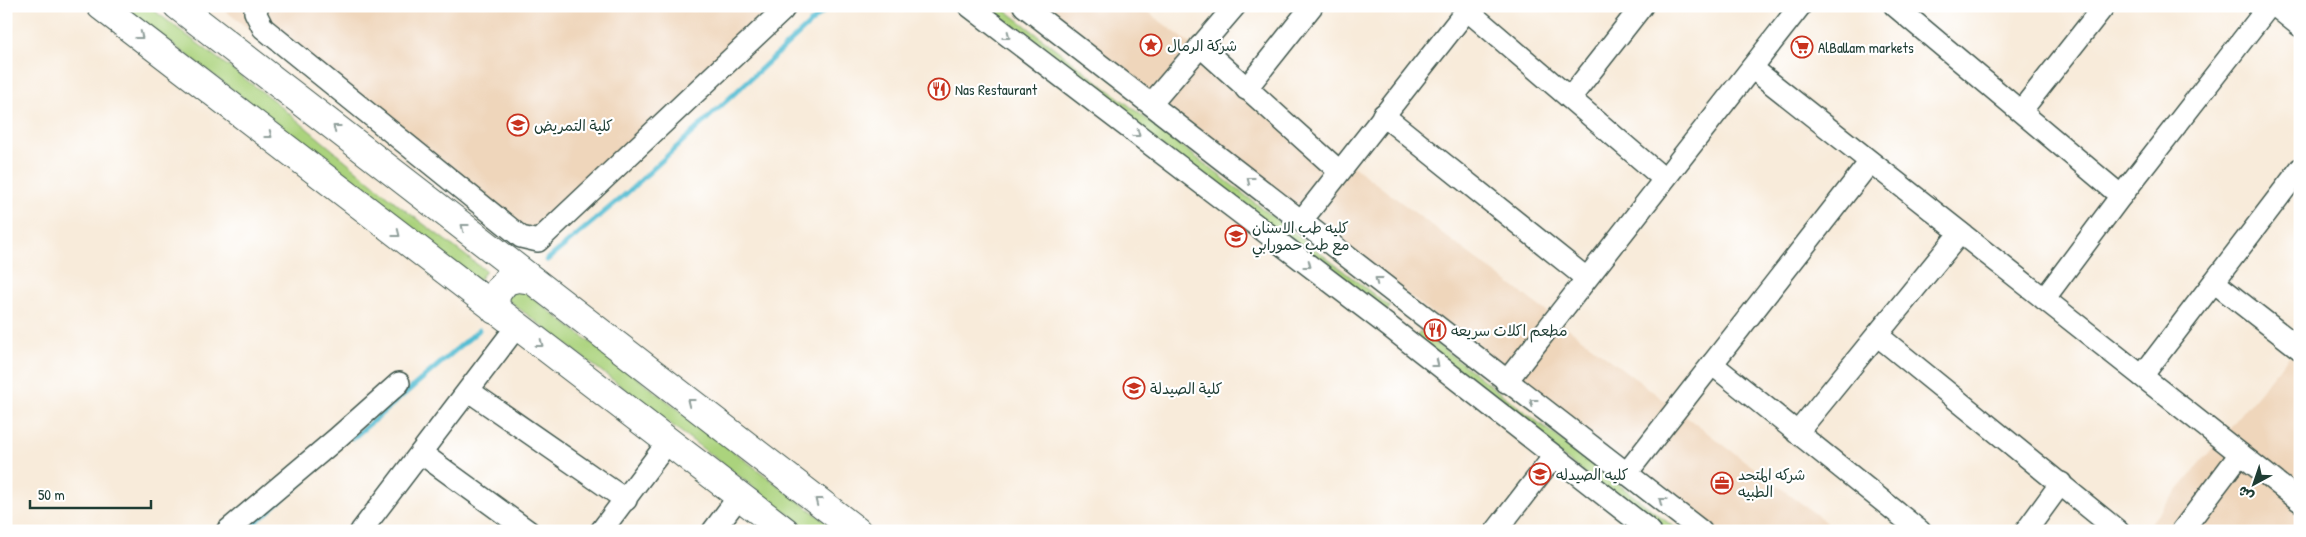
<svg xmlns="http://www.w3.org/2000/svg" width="2306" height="537" font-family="'Patrick Hand','Playpen Sans Arabic',sans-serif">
  <rect width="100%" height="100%" fill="#fff"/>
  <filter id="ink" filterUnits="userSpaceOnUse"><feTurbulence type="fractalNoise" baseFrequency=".02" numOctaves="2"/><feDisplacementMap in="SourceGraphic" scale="10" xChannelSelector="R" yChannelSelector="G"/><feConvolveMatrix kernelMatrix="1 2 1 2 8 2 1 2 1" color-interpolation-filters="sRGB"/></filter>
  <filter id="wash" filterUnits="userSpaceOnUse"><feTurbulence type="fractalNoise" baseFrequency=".0096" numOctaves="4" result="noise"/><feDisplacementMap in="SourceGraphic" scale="20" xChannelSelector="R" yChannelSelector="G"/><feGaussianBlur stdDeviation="1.12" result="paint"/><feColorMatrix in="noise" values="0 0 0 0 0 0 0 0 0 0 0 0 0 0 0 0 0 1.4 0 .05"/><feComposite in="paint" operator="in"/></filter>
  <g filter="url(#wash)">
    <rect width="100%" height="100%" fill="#f8ebda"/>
    <g fill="#efd6bb">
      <polygon points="219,6 796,6 529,243"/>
      <polygon points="1034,6 1140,6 1838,531 1714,531"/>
      <polygon points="2300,343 2300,531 2144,531"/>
    </g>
    <g fill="#abd37d" stroke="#658858">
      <polygon points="122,6 148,6 273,100 401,207 486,271 478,281 389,215 321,157 261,111"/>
      <polygon points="980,6 1000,6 1390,307 1383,316"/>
      <polygon points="510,281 838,531 811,531 500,294"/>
      <polygon points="1420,331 1679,531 1659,531 1413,340"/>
    </g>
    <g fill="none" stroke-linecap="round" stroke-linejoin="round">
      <g stroke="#55bdd3" stroke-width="5">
        <polyline points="547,260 627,193 829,6"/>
        <polyline points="353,438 479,330"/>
        <polyline points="245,531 303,481"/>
      </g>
    </g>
  </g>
  <g filter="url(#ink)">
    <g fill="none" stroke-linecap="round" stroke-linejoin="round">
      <g stroke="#40574d" stroke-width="24">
        <g id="minor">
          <polyline points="258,6 255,12 263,28 521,237 538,241 783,10"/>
          <polyline points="969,6 1391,328 1650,531"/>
          <polyline points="1024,6 1701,531"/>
          <polyline points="1895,6 2121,196"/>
          <polyline points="2275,6 2300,26"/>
          <polyline points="1467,10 1664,179"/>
          <polyline points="1200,46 1339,171"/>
          <polyline points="1752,68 2300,501"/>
          <polyline points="1246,89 1312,6"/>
          <polyline points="1570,98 1642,6"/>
          <polyline points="1151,104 1235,6"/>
          <polyline points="2021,111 2104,6"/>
          <polyline points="1383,115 1586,278"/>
          <polyline points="1302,220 1470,6"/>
          <polyline points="2214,282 2300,349"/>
          <polyline points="2044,299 2121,196 2269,6"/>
          <polyline points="1877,335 2118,531"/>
          <polyline points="1712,364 1920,531"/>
          <polyline points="2142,376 2300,169"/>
          <polyline points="1506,382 1800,6"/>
          <polyline points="469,391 626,500"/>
          <polyline points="1797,433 1960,233"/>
          <polyline points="421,453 528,531"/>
          <polyline points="1626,474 1870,162"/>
          <polyline points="227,531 336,439 399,383"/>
          <polyline points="361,531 517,326"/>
          <polyline points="601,531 668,442"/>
          <polyline points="713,531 740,495"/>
          <polyline points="1496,531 1554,456"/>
          <polyline points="2026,531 2061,483"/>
          <polyline points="2182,531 2240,454"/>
        </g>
      </g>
      <g stroke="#40574d" stroke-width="30">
        <g id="major">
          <polyline points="101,6 785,531"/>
          <polyline points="178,6 857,531"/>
          <polyline points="495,310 496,294 506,281 518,278 532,280"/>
        </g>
      </g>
      <use href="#minor" stroke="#fff" stroke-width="21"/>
      <use href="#major" stroke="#fff" stroke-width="28"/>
    </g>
    <defs><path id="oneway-chevron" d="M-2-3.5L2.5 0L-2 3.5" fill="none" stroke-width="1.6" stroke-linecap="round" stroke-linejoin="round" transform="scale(1.25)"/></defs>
    <g stroke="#8f9e9a">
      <use href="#oneway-chevron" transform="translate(140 36) rotate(38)"/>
      <use href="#oneway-chevron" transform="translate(1007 36) rotate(37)"/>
      <use href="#oneway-chevron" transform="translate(336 128) rotate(-142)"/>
      <use href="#oneway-chevron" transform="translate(1137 134) rotate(37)"/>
      <use href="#oneway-chevron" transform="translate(269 135) rotate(38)"/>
      <use href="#oneway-chevron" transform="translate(1250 180) rotate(-142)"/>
      <use href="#oneway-chevron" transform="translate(464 227) rotate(-142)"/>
      <use href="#oneway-chevron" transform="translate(397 234) rotate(38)"/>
      <use href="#oneway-chevron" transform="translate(1308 265) rotate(37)"/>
      <use href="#oneway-chevron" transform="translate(1378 280) rotate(-142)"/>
      <use href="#oneway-chevron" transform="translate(540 344) rotate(37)"/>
      <use href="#oneway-chevron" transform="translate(1436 364) rotate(38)"/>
      <use href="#oneway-chevron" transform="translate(690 402) rotate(-142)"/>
      <use href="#oneway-chevron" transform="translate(1533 402) rotate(-143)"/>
      <use href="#oneway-chevron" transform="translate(818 501) rotate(-142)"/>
      <use href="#oneway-chevron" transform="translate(1662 501) rotate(-143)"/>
    </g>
  </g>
  <defs>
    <g id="sight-ring" transform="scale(1.125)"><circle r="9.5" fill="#fff" stroke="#c8321e" stroke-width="1.5"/><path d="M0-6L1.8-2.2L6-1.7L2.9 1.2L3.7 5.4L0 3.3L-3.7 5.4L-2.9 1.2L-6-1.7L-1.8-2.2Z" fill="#c8321e"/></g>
    <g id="supermarket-ring" transform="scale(1.125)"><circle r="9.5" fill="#fff" stroke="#c8321e" stroke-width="1.5"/><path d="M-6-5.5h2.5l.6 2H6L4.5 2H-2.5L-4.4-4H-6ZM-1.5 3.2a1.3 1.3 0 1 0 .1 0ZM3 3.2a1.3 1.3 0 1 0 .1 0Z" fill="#c8321e"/></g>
    <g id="restaurant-ring" transform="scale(1.125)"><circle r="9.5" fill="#fff" stroke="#c8321e" stroke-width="1.5"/><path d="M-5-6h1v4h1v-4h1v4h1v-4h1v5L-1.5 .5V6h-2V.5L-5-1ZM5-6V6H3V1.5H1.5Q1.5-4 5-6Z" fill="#c8321e"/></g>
    <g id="university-ring" transform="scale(1.125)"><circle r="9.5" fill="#fff" stroke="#c8321e" stroke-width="1.5"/><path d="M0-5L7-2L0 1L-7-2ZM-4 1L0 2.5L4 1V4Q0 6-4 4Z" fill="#c8321e"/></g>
    <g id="office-ring" transform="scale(1.125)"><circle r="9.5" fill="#fff" stroke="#c8321e" stroke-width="1.5"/><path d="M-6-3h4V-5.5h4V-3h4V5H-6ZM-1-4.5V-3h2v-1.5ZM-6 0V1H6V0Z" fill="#c8321e"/></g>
  </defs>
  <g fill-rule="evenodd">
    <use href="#sight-ring" x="1151" y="45"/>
    <use href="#supermarket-ring" x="1802" y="47"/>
    <use href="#restaurant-ring" x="939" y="89"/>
    <use href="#university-ring" x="518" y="125"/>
    <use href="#university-ring" x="1236" y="236"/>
    <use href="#restaurant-ring" x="1435" y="330"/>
    <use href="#university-ring" x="1134" y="388"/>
    <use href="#university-ring" x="1540" y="474"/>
    <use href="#office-ring" x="1722" y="483"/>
  </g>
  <g text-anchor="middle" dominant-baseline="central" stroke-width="4.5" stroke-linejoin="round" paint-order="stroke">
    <g font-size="15" fill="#1f3d34" stroke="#fff" text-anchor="start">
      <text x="1167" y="45">شركة الرمال</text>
      <text x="1818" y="47">AlBallam markets</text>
      <text x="955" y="89">Nas Restaurant</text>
      <text x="534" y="125">كلية التمريض</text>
      <text x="1252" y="227">كليه طب الاسنان<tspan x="1252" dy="17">مع طب حمورابي</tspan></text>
      <text x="1451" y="330">مطعم اكلات سريعه</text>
      <text x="1150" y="388">كلية الصيدلة</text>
      <text x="1556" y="474">كليه الصيدله</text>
      <text x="1738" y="474">شركه المتحد<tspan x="1738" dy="17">الطبيه</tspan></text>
    </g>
  </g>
  <rect width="2306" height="537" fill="none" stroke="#fff" stroke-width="25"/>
  <g transform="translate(2254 484) rotate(220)" stroke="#ffffff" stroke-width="4" paint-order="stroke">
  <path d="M0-4L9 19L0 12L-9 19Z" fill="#1f3d34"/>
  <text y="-8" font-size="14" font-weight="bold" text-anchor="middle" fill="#1f3d34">ش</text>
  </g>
  <path d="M30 500v8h121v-8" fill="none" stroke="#1f3d34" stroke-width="2.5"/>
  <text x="38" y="500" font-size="15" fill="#1f3d34" stroke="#ffffff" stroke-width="4" paint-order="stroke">50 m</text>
</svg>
